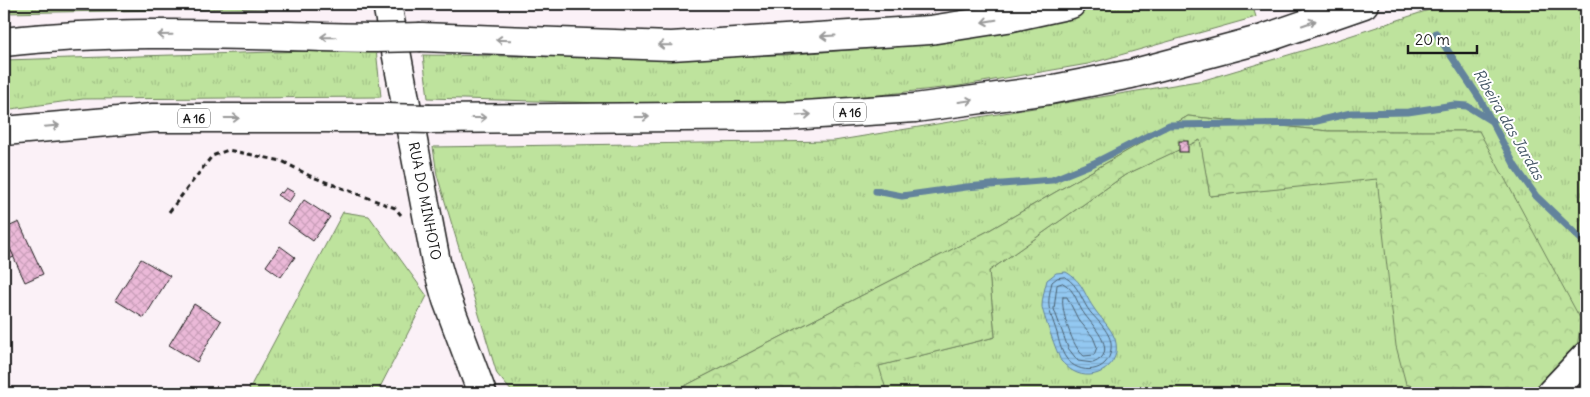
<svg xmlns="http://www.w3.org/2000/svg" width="1590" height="397" font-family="Delius,sans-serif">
  <defs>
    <pattern id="grass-tufts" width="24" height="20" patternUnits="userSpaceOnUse" patternTransform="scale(1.25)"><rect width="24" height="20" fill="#bee39d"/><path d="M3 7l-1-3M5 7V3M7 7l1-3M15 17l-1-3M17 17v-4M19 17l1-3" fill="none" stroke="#a3c287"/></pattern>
    <pattern id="forest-crowns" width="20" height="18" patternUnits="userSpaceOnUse" patternTransform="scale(1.25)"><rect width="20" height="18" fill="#bee39d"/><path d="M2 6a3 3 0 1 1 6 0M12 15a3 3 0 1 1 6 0" fill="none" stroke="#a3c287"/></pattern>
    <pattern id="water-rules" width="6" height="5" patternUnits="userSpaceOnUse" patternTransform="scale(1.25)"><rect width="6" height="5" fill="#93c8f1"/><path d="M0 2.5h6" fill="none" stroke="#7eabce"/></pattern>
    <pattern id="building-cross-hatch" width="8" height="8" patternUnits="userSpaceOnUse" patternTransform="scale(1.25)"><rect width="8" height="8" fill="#ebb9d8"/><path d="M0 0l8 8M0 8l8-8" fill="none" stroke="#c99eb9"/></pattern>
  </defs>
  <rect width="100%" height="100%" fill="#fbf1f7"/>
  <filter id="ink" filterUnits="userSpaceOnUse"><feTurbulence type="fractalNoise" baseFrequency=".02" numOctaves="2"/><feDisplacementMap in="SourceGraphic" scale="10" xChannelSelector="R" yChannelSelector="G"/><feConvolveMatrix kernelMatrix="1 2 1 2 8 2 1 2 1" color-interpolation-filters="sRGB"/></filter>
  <g filter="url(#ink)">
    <g fill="url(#grass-tufts)" stroke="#6d805c">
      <polygon points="4,4 372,4 372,6 4,13"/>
      <polygon points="408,4 737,4 419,7 409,7"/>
      <polygon points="1109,4 1252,4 1256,17 1088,64 959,86 871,96 784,104 675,105 428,98 423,55 600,57 783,55 940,43 1033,25"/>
      <polygon points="1447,4 1586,4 1586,339 1577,348 1479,131 1328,131 1188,116 986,232 671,393 513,393 497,374 437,175 433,147 834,141 1204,80 1322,45"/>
      <polygon points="376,49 381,97 83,99 4,110 4,60"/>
      <polygon points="1201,139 1210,196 1377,178 1406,384 1433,393 887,393 878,366 995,337 989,271 1125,175"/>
      <polygon points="343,212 369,216 427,296 377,393 247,393"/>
    </g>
    <polygon fill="url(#forest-crowns)" stroke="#6d805c" points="1188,116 1328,131 1479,131 1581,320 1577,348 1533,393 1433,393 1406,384 1396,346 1377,179 1210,196 1200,140 1125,175 989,271 995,337 879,366 887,393 671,393 986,232"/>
    <path fill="url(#water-rules)" stroke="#63839c" d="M1066,272C1083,282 1083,292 1093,307C1100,318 1110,326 1115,339C1123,364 1095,384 1073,371C1069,369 1064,364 1061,361C1058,355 1042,312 1042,306C1042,298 1045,288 1047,280L1056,273Z"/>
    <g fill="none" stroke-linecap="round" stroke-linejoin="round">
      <g stroke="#4c6171" stroke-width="1">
        <path d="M1065,277C1080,286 1081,301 1091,313C1099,322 1113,335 1111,349C1109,373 1079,376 1066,358C1061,351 1059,341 1057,333C1049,308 1046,308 1052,282L1057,278Z"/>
        <path d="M1063,283C1076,290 1077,305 1085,315C1095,328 1119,353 1093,363L1078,361L1068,348L1054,309L1057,285Z"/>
        <path d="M1063,297H1067L1078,319L1093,337L1097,347L1094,355L1084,356C1073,349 1060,309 1063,297Z"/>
      </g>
      <g stroke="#63839c" stroke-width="7">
        <polyline points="1436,33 1480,99 1515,166 1536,196 1586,244"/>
        <polyline points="876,191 902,196 966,187 1052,180 1094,163 1169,125 1308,123 1351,113 1408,112 1454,105 1467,106 1493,122"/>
      </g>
    </g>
    <g fill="url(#building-cross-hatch)" stroke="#1c1c1c">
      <rect x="1179" y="141" width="9" height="11"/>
      <polygon points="286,188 295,193 289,202 277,195 280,192 282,193"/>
      <polygon points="304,200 330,217 313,241 288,223"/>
      <polygon points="19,222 43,274 25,282 4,236 4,229"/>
      <polygon points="4,236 14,257 4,261"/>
      <polygon points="280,246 295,257 281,277 266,266"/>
      <polygon points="141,259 170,276 144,318 115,300"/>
      <polygon points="194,304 221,321 197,362 169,345"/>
    </g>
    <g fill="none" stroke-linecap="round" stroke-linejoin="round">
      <g stroke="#1c1c1c" stroke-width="31">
        <polyline id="street" points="387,4 436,262 447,300 482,393"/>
      </g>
      <g stroke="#1c1c1c" stroke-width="31">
        <polyline id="secondary" points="1551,393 1586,356"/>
      </g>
      <g stroke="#1c1c1c" stroke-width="31">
        <g id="highway">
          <polyline points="421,37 671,46 930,30 1007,18 1071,4"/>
          <path d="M4,42C127,28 253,36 376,38"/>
          <polyline points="430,119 788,116 915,108 1049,90 1131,74 1263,39 1364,4"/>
          <polyline points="4,131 153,118 385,118"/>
        </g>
      </g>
      <polyline stroke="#1c1c1c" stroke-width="3" stroke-dasharray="5 4" stroke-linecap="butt" points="169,212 212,156 228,150 282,161 310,176 395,208 401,215"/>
      <use href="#street" stroke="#fff" stroke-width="28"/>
      <use href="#secondary" stroke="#fff" stroke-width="28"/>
      <use href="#highway" stroke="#fff" stroke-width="28"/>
      <g stroke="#1c1c1c" stroke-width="31" stroke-linecap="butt">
        <g id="highway-bridge">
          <polyline points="376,38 421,37"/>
          <polyline points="385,118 430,119"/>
        </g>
      </g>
      <use href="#highway-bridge" stroke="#fff" stroke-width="28"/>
    </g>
    <defs><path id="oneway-shaft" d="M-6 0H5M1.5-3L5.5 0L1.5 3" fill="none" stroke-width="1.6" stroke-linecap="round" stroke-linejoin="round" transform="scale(1.25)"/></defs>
    <g stroke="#999">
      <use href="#oneway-shaft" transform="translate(989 21) rotate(171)"/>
      <use href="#oneway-shaft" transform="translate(1309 23) rotate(-19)"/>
      <use href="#oneway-shaft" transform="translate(165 35) rotate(179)"/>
      <use href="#oneway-shaft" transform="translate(828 36) rotate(177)"/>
      <use href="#oneway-shaft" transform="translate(328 37) rotate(-179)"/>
      <use href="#oneway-shaft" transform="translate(503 40) rotate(-178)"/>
      <use href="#oneway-shaft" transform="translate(665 45) rotate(-179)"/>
      <use href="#oneway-shaft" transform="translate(966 101) rotate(-8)"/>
      <use href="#oneway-shaft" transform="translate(804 115) rotate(-4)"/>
      <use href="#oneway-shaft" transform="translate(642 117)"/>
      <use href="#oneway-shaft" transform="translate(232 118)"/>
      <use href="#oneway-shaft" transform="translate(479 118)"/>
      <use href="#oneway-shaft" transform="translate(52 126) rotate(-5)"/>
    </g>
  </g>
  <g text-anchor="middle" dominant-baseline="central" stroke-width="4" stroke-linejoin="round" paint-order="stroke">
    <g fill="#fff" stroke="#606060" stroke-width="1">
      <rect x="834" y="102.5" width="32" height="19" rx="4"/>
      <rect x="178" y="108.5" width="32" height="19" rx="4"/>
    </g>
    <g font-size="12" font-weight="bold" fill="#1c1c1c">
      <text x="850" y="112">A 16</text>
      <text x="194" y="118">A 16</text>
    </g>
    <g font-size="14" fill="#1c1c1c" stroke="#fff">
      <text transform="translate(425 201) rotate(79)">RUA DO MINHOTO</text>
    </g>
    <g font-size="15" font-style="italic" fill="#465867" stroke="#fff">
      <text transform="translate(1509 124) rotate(60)">Ribeira das Jardas</text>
    </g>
  </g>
  <rect width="1590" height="397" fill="none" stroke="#fff" stroke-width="20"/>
  <rect x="10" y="10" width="1570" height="377" fill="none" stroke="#1c1c1c" stroke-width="2" filter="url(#ink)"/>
  <path d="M1408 45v8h69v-8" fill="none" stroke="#1c1c1c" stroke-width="2.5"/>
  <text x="1415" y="45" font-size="15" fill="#1c1c1c" stroke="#ffffff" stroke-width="4" paint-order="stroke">20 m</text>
</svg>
